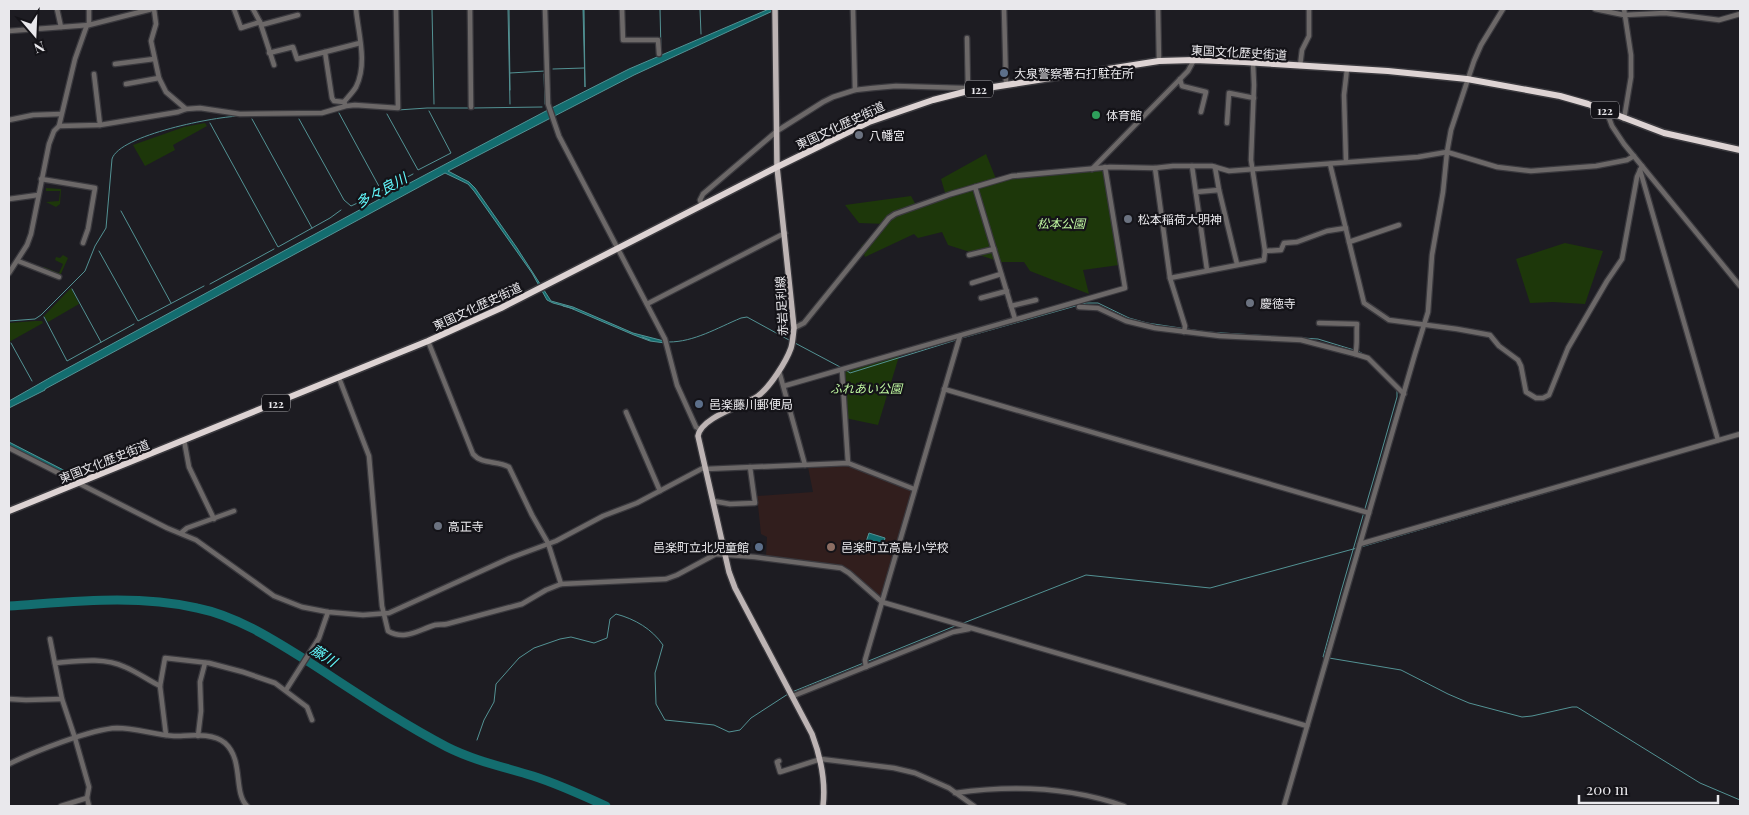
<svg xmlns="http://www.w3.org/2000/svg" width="1749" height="815" font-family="'Playfair Display','Noto Sans JP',serif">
  <rect width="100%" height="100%" fill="#1d1c22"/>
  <polygon fill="#311e1d" points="848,465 912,491 881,596 879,597 845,567 766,556 767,537 761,534 757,496 813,492 808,467"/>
  <g fill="#1d370a">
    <polygon points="205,123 207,126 173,145 175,150 145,166 133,145 184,127"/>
    <polygon points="986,154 996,179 1103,167 1119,265 1083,270 1089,294 1030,271 1024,262 1001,262 948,245 942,232 918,238 914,234 865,257 861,246 886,224 859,223 845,205 911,196 917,207 946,196 941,179"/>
    <polygon points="46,188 61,189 60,204 56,207 46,202 59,201 60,191 46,191"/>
    <polygon points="1565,243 1603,251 1585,304 1553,302 1530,303 1516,259"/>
    <polygon points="63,255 68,258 60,276 43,269 44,267 59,273 63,264 55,260 56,257 60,258"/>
    <polygon points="71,288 79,304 48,322 44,316"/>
    <polygon points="35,321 42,321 43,323 9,342 9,323"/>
    <polygon points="900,353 878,425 845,418 842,371"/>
  </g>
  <g fill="#136d6f" stroke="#539294">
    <polygon points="583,9 584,9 585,87"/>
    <polygon points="769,9 777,9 634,75 448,171 469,182 475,188 517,248 551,301 573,307 633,333 664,341 665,343 650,341 634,335 568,307 553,303 547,300 532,273 474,191 468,184 445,173 45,389 45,390 9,408 9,401 53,376 389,194 544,112 629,69"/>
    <polygon points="9,442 79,478 76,479 9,445"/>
    <polygon points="869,533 885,538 883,546 866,542"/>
  </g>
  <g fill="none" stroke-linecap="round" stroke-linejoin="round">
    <g stroke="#539294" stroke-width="1">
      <polyline points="432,9 434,104"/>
      <polyline points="508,9 510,104"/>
      <polyline points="509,9 510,90"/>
      <polyline points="660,9 661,51"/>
      <polyline points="700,9 701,34"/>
      <polyline points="553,69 584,68"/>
      <polyline points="510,73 545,71"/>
      <polyline points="544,74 545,104"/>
      <polyline points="473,108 542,107"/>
      <polyline points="383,109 394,110"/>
      <polyline points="398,110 427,108 469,108"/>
      <polyline points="339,113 381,190"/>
      <polyline points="387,114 418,170 451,153 429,111"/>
      <polyline points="245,116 303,115"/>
      <polyline points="252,119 312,228"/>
      <polyline points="299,119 344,200 351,206 366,199 413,174"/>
      <polyline points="210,123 278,247 330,218 341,210"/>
      <polyline points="121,211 171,303"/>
      <polyline points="99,251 138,321 204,286"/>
      <polyline points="210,284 274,249"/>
      <polyline points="72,289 101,342"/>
      <polyline points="563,306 574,309"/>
      <polyline points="44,317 67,361 134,324"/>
      <path d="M9,321L35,319L41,315L85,271L95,246L106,228L112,159C119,135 217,116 241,116"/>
      <polyline points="642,337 650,340"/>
      <polyline points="962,338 1086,303 1098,303 1129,318 1147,323 1207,332 1318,339 1354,350"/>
      <path d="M669,342C694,342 717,328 741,318L747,317L789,340"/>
      <polyline points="11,343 32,381"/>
      <polyline points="795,343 842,368"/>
      <polyline points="1358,351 1374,360 1393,380"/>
      <polyline points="846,370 850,373 956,340"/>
      <path d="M1397,390V397C1373,484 1346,570 1323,657L1401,670L1448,694L1469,703L1522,717L1532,716L1572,707H1577L1700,783L1740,800"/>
      <polyline points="1361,547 1740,436"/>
      <polyline points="961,624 1086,575 1210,588 1357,548"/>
      <polyline points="792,692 955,626"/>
      <path d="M477,740L484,720L494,702L496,684L519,658L534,648L560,639L571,637L594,643L607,638L610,619L616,614C635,619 652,629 663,645L655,673L656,704L665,720L714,725L729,732L740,730L751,718L788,694"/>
    </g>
    <path stroke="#136d6f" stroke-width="9" d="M9,606C71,602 135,594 197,608C237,616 274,640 309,662C354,691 399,722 447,747C475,761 504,767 533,776C558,784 582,795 606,806"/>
    <g stroke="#3a393e" stroke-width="7">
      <g id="minor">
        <polyline points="57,9 61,27"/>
        <polyline points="89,9 89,25"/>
        <polyline points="154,9 156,24 151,41 159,78 166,92 186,109 200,108 240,114 322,113 346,106 355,105 398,108 396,9"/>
        <polyline points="235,9 234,9 241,28 260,22"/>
        <polyline points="253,9 260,22 274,65"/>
        <polyline points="470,9 471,107"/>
        <polyline points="545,9 548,104 559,136 665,339 677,385 696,427 699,429"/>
        <polyline points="622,9 623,40 658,40 659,54"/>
        <polyline points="853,9 855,90"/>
        <polyline points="1004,9 1006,84"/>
        <polyline points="1158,9 1159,61"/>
        <polyline points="1595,9 1624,15 1665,13 1719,20 1740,14"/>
        <polyline points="1624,9 1631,55 1631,77 1624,119"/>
        <polyline points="261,25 298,15"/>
        <polyline points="9,31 89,25 152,9"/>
        <polyline points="325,52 360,43"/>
        <polyline points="269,53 293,47 297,59 325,52 332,98 334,101 344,102"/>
        <polyline points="115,64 154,59"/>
        <polyline points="1300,66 1302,50 1309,36 1309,9"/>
        <polyline points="94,74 100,125"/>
        <polyline points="1180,79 1182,86 1206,92 1201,112"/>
        <polyline points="126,84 159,78"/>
        <path d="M345,104L344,102C348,97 353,92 356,87C368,63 358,33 356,9"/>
        <polyline points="1606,110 1612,126 1624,144 1740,286"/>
        <polyline points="9,120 33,115 61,114"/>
        <polyline points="1227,123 1229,93 1254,98"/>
        <polyline points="59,126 100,125 178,112 186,109"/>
        <polyline points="1346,162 1344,95 1347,69"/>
        <polyline points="1330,164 1364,303 1389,320 1457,329 1490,335 1499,346 1518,360 1521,366 1526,392 1536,398 1543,398 1549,395 1568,348 1607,281 1622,259 1637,177 1642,166"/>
        <polyline points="1192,166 1207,270"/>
        <polyline points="1215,167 1219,190"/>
        <polyline points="1155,168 1170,278 1185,326 1184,332"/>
        <polyline points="1092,169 1188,71 1194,60"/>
        <polyline points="1640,170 1718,440"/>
        <polyline points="41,179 95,188 88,229 83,243"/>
        <polyline points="975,187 1015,319"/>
        <polyline points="1196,192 1219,190 1237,264"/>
        <polyline points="9,199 38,195"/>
        <polyline points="702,206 700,200 703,194 777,131 823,102 833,97 855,90 873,88 896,86 963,88 968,91 967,38"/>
        <polyline points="1349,242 1399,225"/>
        <polyline points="1265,251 1281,250 1284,243 1297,242 1327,231 1346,228"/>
        <polyline points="969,255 994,249"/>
        <polyline points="18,261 59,277"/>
        <polyline points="9,273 27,245 31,234 49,144 54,131 59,126 75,59 87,25"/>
        <polyline points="1170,278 1264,260 1265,251 1251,160 1254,85 1253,63"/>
        <polyline points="972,283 1001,274"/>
        <polyline points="981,298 1007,291"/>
        <polyline points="647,304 785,233"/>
        <polyline points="1011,306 1036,300"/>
        <polyline points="1079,307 1098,308 1126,321 1155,328 1220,336 1301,340 1355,354 1368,358 1404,394"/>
        <path d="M1319,323L1357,324C1356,333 1358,347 1355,354"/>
        <polyline points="794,328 804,323 889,218 895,214 951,194 1012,176 1110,167 1155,168 1173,166 1212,166 1229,171 1418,157 1447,152 1497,167 1531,171 1596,166 1627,160 1634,156"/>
        <path d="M428,341L473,454C482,465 497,460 509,467L532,515L548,543L561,584"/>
        <polyline points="779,371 805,465"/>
        <polyline points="842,371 848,463"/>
        <path d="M339,378L369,456L382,606L388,631C405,641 418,630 435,625C439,624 443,625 447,624L522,604L546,590L561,584L666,579L677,575L716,554L755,557L841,568L849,573L882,602L1307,726"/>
        <polyline points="784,386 1125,288 1105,167"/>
        <polyline points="944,389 1369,513"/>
        <polyline points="626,412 660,491"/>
        <polyline points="184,440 189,467 214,519"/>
        <polyline points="9,448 167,528 196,540 274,596 302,607 328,612 363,615 389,613 510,558 556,541 603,516 637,503 705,467"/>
        <polyline points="706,469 848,463 914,489"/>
        <polyline points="713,501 730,504 755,503 750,467"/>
        <polyline points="181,533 187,528 234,511"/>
        <polyline points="1360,544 1740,434"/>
        <polyline points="50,639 62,699 75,738 89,787 87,798 89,806"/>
        <path d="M55,663C78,661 104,657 125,667C137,672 148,680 160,686"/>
        <polyline points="866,667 865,660 960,336"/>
        <polyline points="286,690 319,638 328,612"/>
        <polyline points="793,696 953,632 969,629"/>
        <polyline points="9,699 26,700 62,699"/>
        <polyline points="166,735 160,686 165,658 209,663 243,672 275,683 307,707 312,720"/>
        <polyline points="198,736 201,711 200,682 205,663"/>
        <polyline points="779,761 777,762 780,772 821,759 894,768 915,773 949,788 974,806"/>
        <path d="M9,764C33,752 91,729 117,728C136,728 155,735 174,736C189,736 212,732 225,743C244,760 233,792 247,806"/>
        <path d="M955,793C1011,785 1070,787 1124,806"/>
        <polyline points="61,806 87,798"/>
        <polyline points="1284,806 1415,354 1428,312 1432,255 1443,192 1447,152 1451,130 1474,61 1481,45 1503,9"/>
      </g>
    </g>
    <g stroke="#3a393e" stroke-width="8">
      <path id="major" d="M775,9L777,167L794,328C793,335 793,341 791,348C786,362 770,387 758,396C743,406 701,417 698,436L729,572L735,588L812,734C821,758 826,781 823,806"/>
    </g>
    <g stroke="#3a393e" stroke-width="9">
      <polyline id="highway" points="9,511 428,341 501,308 777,167 869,122 933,100 968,91 1159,61 1194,60 1244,62 1388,71 1467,79 1560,96 1588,104 1664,133 1740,150"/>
    </g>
    <use href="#minor" stroke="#6c6868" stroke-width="4.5"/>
    <use href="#major" stroke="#bdb4b4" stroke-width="5.5"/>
    <use href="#highway" stroke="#ddd3d3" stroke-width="6"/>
  </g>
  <g fill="#5c6f8a" stroke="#141318" stroke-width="2">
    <circle cx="1004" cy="73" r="5"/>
    <circle cx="699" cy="404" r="5"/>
    <circle cx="759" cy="547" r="5"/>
  </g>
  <circle fill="#2e9e5b" stroke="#141318" stroke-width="2" cx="1096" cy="115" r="5"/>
  <g fill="#6b7280" stroke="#141318" stroke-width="2">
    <circle cx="859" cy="135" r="5"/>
    <circle cx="1128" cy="219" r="5"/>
    <circle cx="1250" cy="303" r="5"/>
    <circle cx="438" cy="526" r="5"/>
  </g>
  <circle fill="#8d6e63" stroke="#141318" stroke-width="2" cx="831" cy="547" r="5"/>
  <g text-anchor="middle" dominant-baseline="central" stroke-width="4.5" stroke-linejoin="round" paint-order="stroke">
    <g fill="#141318" stroke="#a9a8ac" stroke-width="1">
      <rect x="965" y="80.5" width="28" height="17" rx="4"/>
      <rect x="1591" y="101.5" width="28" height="17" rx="4"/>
      <rect x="262" y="394.5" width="28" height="17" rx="4"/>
    </g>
    <g font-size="11" font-weight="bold" fill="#e9e8ec">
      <text x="979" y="89">122</text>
      <text x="1605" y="110">122</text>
      <text x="276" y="403">122</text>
    </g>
    <g font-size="12" fill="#e9e8ec" stroke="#141318">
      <text transform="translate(1239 52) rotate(3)">東国文化歴史街道</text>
      <text transform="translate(840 125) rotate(-25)">東国文化歴史街道</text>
      <text transform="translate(477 306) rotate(-25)">東国文化歴史街道</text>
      <text transform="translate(781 306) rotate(-93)">赤岩足利線</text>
      <text transform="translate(104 461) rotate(-22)">東国文化歴史街道</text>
    </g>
    <g font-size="12" fill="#e9e8ec" stroke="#141318" text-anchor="start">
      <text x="1014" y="73">大泉警察署石打駐在所</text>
      <text x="1106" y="115">体育館</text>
      <text x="869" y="135">八幡宮</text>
      <text x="1138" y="219">松本稲荷大明神</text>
      <text x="1260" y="303">慶徳寺</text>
      <text x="709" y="404">邑楽藤川郵便局</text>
      <text x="448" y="526">高正寺</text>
      <text x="749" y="547" text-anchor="end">邑楽町立北児童館</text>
      <text x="841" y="547">邑楽町立高島小学校</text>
    </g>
    <g font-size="12" font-style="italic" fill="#bff7a0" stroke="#141318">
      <text x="1061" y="223">松本公園</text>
      <text x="866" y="388">ふれあい公園</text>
    </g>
    <g font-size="14" font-style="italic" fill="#62fafd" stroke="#141318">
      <text transform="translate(381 190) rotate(-29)">多々良川</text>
      <text transform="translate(324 655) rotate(32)">藤川</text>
    </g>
  </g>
  <rect width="1749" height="815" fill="none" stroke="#e9e8ec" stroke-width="20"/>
  <g transform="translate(35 35) rotate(161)" stroke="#141318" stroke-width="4" paint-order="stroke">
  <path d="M0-4L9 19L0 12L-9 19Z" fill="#e9e8ec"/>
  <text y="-8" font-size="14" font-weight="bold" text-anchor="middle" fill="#e9e8ec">N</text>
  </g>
  <path d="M1579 795v8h139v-8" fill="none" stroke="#e9e8ec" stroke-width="2.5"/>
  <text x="1586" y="795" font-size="15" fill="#e9e8ec" stroke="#141318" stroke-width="4" paint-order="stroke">200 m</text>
</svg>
